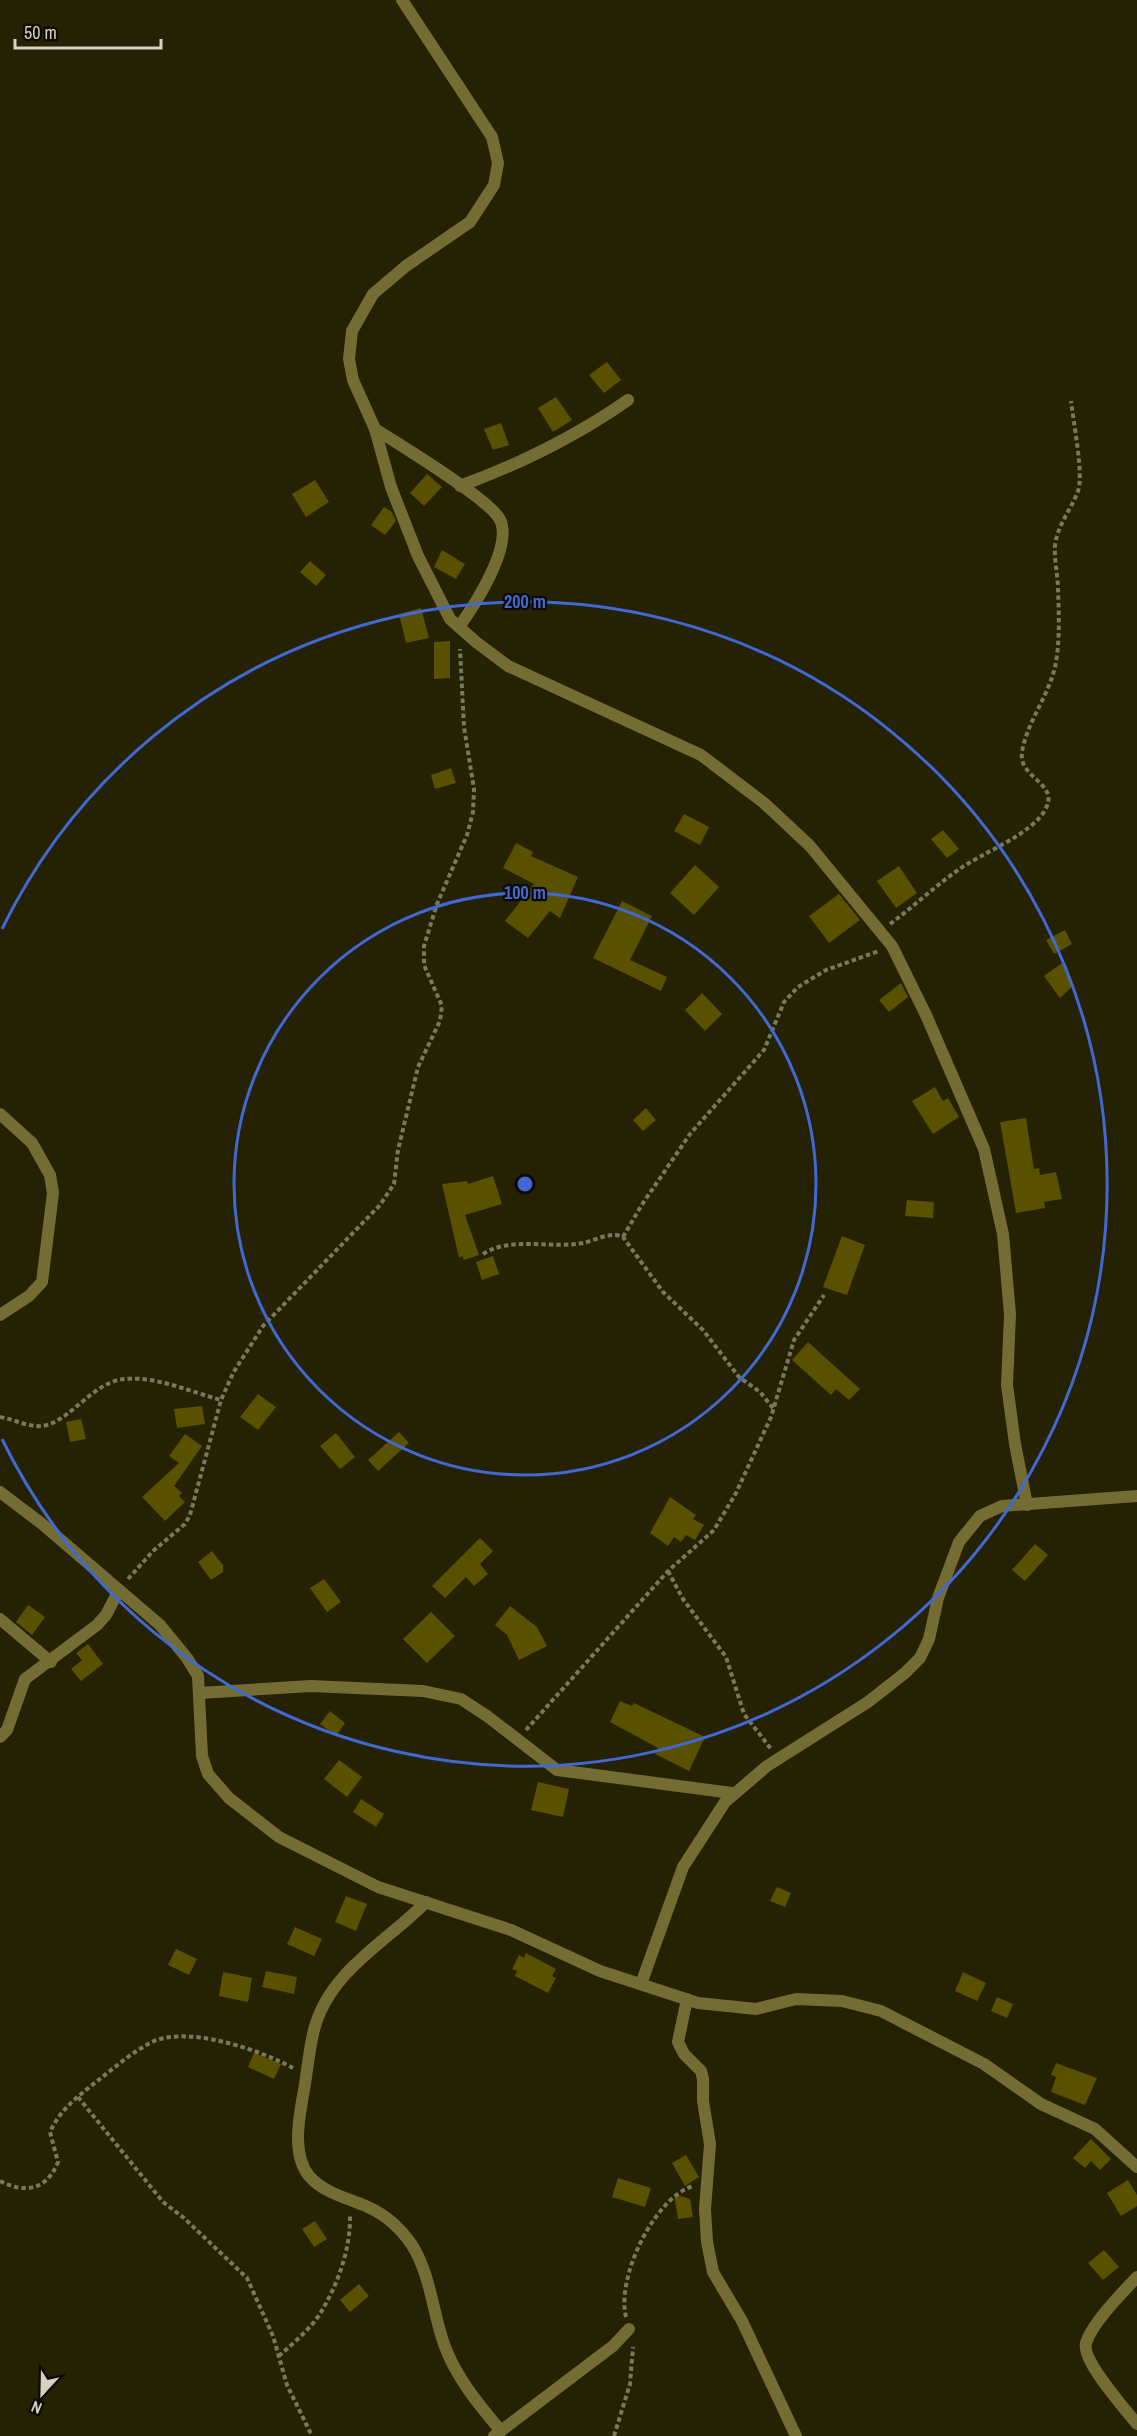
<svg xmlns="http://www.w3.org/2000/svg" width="1137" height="2436" font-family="'Archivo Narrow',sans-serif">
  <rect width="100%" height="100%" fill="#252103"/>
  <g fill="#595000">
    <polygon points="607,362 621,380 604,393 589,375"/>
    <polygon points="556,397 572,420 553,432 538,408"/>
    <polygon points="501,423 509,445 493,450 484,429"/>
    <polygon points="427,474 442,487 424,506 410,493"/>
    <polygon points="315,480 329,502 306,517 292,494"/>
    <polygon points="384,507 392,512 396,521 385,535 371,525"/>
    <polygon points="442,550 465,564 456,579 434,567"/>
    <polygon points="310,561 326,575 316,586 300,572"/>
    <polygon points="421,608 429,638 406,643 399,614"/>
    <polygon points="450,641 450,678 434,679 434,642"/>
    <polygon points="451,768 456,783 435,789 431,775"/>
    <polygon points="684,814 709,827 700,845 674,831"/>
    <polygon points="943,830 959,849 947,858 931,839"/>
    <polygon points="516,843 533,852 531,856 578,877 560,918 550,911 528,938 505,921 534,884 503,868"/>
    <polygon points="695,865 719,887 694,915 670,893"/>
    <polygon points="899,866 917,893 896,908 877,881"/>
    <polygon points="839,894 860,920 829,943 809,916"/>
    <polygon points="622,901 652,916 630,960 667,977 661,991 593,958"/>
    <polygon points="1065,930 1072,944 1054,954 1046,940"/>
    <polygon points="1062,963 1074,985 1060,998 1044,976"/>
    <polygon points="901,983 908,997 889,1012 879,1000"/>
    <polygon points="702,993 722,1014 705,1031 685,1010"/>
    <polygon points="935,1087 943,1101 948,1098 959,1117 933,1134 912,1101"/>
    <polygon points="646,1108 656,1120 643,1131 633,1120"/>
    <polygon points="1026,1118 1034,1169 1039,1168 1040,1175 1056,1172 1062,1199 1044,1202 1045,1208 1016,1213 1000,1122"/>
    <polygon points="493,1176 502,1204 465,1215 479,1255 464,1260 462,1256 459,1258 442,1184 467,1181 468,1184"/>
    <polygon points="907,1200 934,1202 933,1218 905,1216"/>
    <polygon points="842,1236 865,1245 847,1295 823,1287"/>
    <polygon points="493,1256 499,1274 482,1280 476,1262"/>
    <polygon points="808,1342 860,1389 849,1400 836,1389 831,1395 792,1360"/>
    <polygon points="258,1394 276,1407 258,1430 240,1417"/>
    <polygon points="202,1406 205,1424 177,1428 174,1409"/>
    <polygon points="81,1419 86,1439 70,1442 66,1422"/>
    <polygon points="399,1432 409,1443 378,1471 368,1460"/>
    <polygon points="336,1433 355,1457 340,1469 320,1446"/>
    <polygon points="185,1434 202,1446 174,1486 182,1493 179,1496 185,1502 165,1521 142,1497 179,1463 169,1456"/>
    <polygon points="670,1497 696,1515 693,1519 704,1525 695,1540 686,1535 681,1542 674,1537 668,1546 650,1533"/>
    <polygon points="480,1538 493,1551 480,1564 488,1574 474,1586 466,1577 445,1598 432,1586"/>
    <polygon points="1035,1544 1048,1555 1025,1581 1012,1570"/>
    <polygon points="212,1551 223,1565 223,1572 211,1580 198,1562"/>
    <polygon points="324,1579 341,1602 327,1612 310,1588"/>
    <polygon points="28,1605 45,1617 32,1635 16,1622"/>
    <polygon points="510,1606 537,1627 547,1646 519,1660 507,1635 495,1625"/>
    <polygon points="431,1612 455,1636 427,1663 403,1639"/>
    <polygon points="88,1644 103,1664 81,1681 71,1669 82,1660 76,1653"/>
    <polygon points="620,1701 632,1706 634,1703 705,1737 689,1771 655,1754 658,1748 610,1722"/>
    <polygon points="330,1711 345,1723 336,1736 320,1724"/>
    <polygon points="339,1760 362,1777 347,1797 324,1779"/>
    <polygon points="538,1782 569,1789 563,1817 531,1810"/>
    <polygon points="361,1799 384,1814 376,1827 353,1812"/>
    <polygon points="777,1887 791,1893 785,1907 770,1901"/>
    <polygon points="346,1896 367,1904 356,1931 335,1922"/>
    <polygon points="295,1927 322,1939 314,1956 287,1944"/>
    <polygon points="176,1949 197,1959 189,1975 168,1965"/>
    <polygon points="526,1953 556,1969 552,1976 556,1978 548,1993 515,1976 517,1971 512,1969 519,1955 524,1958"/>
    <polygon points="266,1971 297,1977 294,1994 262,1987"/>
    <polygon points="223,1972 252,1978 248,2002 219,1996"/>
    <polygon points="963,1972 986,1983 977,2001 955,1991"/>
    <polygon points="997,1997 1013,2004 1007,2018 991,2011"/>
    <polygon points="254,2053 281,2064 274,2079 248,2067"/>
    <polygon points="1056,2063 1097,2078 1085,2105 1051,2092 1056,2077 1051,2075"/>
    <polygon points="1091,2139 1111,2159 1100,2170 1091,2161 1085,2168 1073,2158"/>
    <polygon points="686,2155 699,2177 685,2186 672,2163"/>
    <polygon points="618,2178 651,2188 645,2207 612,2197"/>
    <polygon points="1128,2180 1137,2195 1137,2206 1121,2216 1107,2193"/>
    <polygon points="674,2194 690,2199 693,2217 678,2219"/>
    <polygon points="315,2221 327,2239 314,2247 302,2229"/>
    <polygon points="1104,2250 1119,2267 1103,2280 1088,2263"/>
    <polygon points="359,2284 369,2296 350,2312 340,2300"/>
  </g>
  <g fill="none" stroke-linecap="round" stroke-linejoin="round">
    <g stroke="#7a775f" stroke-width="4" stroke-dasharray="4.5 3" stroke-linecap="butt">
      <path d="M890,924C913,907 934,887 958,870C981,853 1034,834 1046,808C1059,783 1018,778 1022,752C1027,722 1048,697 1055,667C1060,644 1059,614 1058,590C1058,575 1054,561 1055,545C1058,524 1071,510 1078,491C1084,475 1073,420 1071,401"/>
      <polyline points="623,1237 641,1206 690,1134 764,1050 784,1002 798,987 826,970 879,951"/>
      <path d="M483,1254C511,1236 551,1249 583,1243C596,1240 611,1231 623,1237L663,1292L703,1330L739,1377L760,1392L773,1408"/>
      <path d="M0,1417C12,1419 24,1425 36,1426C66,1429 91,1381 125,1379C156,1376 191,1392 221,1400"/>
      <polyline points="668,1571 683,1599 726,1657 744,1714 771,1749"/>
      <polyline points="128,1579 153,1551 185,1524 190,1515 221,1400 233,1373 263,1326 380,1205 394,1184 398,1150 418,1067 440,1021 442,1006 424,965 424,946 437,904 467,835 473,812 474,789 464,727 460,649"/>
      <polyline points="526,1730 668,1571 714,1530 736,1493 771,1417 794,1340 824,1295"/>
      <polyline points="78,2097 163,2202 184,2218 247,2278 273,2336 287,2385 312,2436"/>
      <path d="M0,2181C25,2194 47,2190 58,2162L50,2132C59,2111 78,2096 96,2082C114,2068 132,2052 152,2042C188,2025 260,2050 293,2068"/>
      <path d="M626,2317C616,2278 654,2198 693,2186"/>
      <path d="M279,2356C293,2343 311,2329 321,2312C338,2284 351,2248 350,2214"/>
      <polyline points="614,2436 630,2384 633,2347"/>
    </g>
    <g stroke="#736c33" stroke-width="12">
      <polyline points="402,0 492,137 498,163 494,185 470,222 406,266 373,294 352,331 349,359 353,380 375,429 391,487 418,556 450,619 476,642 508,666 701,755 764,803 810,846 892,946 926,1015 984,1149 1003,1234 1010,1314 1007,1385 1015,1444 1027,1505"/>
      <path d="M375,429C400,445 486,497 499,518C515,544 474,606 459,627"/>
      <path d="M460,486C517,465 578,435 628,400"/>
      <polyline points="0,1114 32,1143 50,1175 53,1193 42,1282 29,1296 0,1315"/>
      <polyline points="0,1492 41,1523 160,1625 187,1658 198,1676 202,1756 208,1774 229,1798 279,1837 378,1887 511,1930 600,1971 698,2003 756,2009 796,1999 842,2001 881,2011 984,2064 1041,2104 1095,2129 1137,2167"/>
      <polyline points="0,1619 51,1662"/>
      <polyline points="200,1693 311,1686 423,1691 461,1699 487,1716 557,1770 732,1793"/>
      <polyline points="0,1737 7,1730 25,1679 97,1625 106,1615 119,1590"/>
      <path d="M426,1902C387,1942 329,1971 314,2030C308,2053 307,2078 302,2101C298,2124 293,2156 309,2176C325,2194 348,2198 368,2207C386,2215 401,2229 412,2245C431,2276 432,2310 444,2344C455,2376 479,2405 501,2431"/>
      <polyline points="641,1984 683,1867 725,1802 767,1766 868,1702 905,1673 920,1658 929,1639 938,1598 959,1542 980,1516 1002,1506 1137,1496"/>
      <polyline points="687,1999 678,2042 684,2054 701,2071 703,2079 703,2101 710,2144 705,2209 707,2242 713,2272 742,2321 796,2436"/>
      <path d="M1137,2277C1123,2292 1092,2323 1086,2343C1081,2360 1125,2409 1137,2424"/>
      <polyline points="494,2436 613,2346 629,2329"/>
    </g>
  </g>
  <g fill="none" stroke="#4268d3" stroke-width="3">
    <circle cx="525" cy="1184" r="291"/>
    <path d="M2 929A582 582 0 1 1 2 1439"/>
  </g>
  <circle cx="525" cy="1184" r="9" fill="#4268d3" stroke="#0c0a02" stroke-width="3"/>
  <g font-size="18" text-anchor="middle" font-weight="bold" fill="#4268d3" stroke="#0c0a02" stroke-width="4.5" stroke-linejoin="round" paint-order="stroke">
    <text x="525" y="608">200 m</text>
    <text x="525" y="899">100 m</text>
  </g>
  <g transform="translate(42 2394) rotate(202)" stroke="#0c0a02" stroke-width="4.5" paint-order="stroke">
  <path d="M0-4.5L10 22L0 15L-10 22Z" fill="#d4d2c1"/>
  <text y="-9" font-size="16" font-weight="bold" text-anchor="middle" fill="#d4d2c1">N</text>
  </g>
  <path d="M15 39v9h146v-9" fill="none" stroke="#d4d2c1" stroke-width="3"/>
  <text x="24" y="39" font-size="18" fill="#d4d2c1" stroke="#0c0a02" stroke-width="4.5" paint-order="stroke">50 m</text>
</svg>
